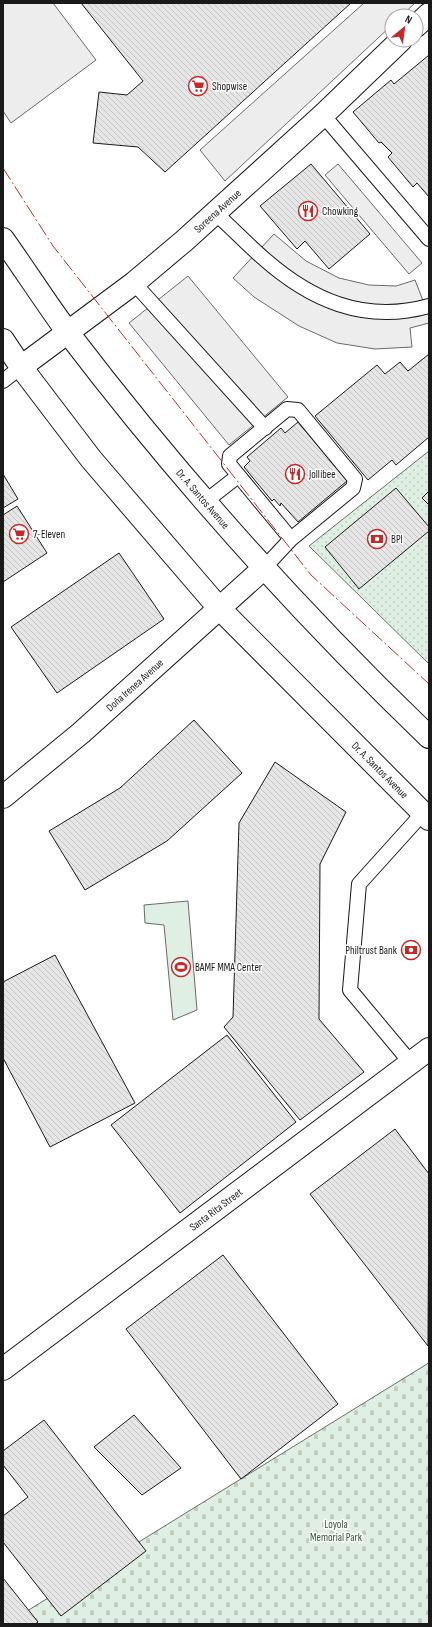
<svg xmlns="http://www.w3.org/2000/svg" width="432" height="1627" font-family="'Sofia Sans Condensed',sans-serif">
  <defs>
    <pattern id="cemetery-stones" width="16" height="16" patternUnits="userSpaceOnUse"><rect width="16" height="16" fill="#e0efe3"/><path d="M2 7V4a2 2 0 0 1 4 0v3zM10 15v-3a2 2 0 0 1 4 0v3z" fill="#c0ccc2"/></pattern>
    <pattern id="park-dots" width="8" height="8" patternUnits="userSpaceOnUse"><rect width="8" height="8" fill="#e0efe3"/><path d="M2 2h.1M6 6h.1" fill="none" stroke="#c0ccc2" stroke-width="1.8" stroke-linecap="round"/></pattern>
    <pattern id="building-back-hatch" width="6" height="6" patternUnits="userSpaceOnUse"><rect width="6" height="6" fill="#e6e6e6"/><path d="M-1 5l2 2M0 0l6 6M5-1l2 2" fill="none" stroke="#c5c5c5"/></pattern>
  </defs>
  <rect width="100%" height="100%" fill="#fff"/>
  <polygon fill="#e0efe3" stroke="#6a6a6a" points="188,901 197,1010 173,1020 164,925 145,923 144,905"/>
  <polygon fill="url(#cemetery-stones)" stroke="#6a6a6a" points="429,1362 429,1624 6,1624 427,1364"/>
  <polygon fill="url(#park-dots)" stroke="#6a6a6a" points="429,451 429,664 309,546"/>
  <g fill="#ededed" stroke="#6a6a6a">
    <polygon points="3,3 53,3 96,60 11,123 3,111"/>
    <polygon points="364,3 415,3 401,16 392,16 392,25 225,181 200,150"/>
    <polygon points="338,164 422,263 409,274 325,175"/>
    <polygon points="274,234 306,261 339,278 369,285 396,286 415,280 429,316 429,323 410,328 412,347 375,349 337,343 299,326 254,297 233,278"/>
    <polygon points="188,276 288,397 229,445 129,323"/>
  </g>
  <g fill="url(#building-back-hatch)" stroke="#1a1a1a">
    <polygon points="81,3 351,3 165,172 138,147 93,143 99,92 127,95 143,81"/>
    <polygon points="429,55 429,197 417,183 413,187 388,157 392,153 381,142 379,143 353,112 391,80 394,84"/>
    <polygon points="311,164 370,234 329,269 305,241 297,249 260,206"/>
    <polygon points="429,354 429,437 396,465 392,460 368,480 315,416 377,365 385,374 400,362 408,371"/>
    <polygon points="298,422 347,481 298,522 281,503 280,506 274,499 272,501 244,467 250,461 247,457 281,428 285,433"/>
    <polygon points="3,474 18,499 3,508"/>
    <polygon points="396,488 429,527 429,531 359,589 325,547"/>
    <polygon points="429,491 429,505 422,498"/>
    <polygon points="17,506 47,553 3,582 3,515"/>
    <polygon points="119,553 164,619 57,693 11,627"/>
    <polygon points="194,720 242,773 167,841 85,890 49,831 120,788"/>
    <polygon points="275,762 346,812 320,864 319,1019 364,1072 300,1120 224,1027 233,1017 239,823"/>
    <polygon points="55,955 135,1103 50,1147 3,1058 3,982"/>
    <polygon points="227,1035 296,1122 180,1213 111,1125"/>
    <polygon points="395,1129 429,1174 428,1346 310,1194"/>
    <polygon points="223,1255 338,1404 241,1479 126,1329"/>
    <polygon points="134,1415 181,1468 142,1495 94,1447"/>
    <polygon points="44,1420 146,1551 61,1616 3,1542 3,1516 28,1497 3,1465 3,1451"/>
    <polygon points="3,1578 38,1622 35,1624 3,1624"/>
  </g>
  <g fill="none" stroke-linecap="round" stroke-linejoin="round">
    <g stroke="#1a1a1a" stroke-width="16">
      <g id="lane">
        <polyline points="323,115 429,239"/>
        <path d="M215,213C231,227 246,243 262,257C310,300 364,324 429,306"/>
        <polyline points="134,283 265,428"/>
        <polyline points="3,381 21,367"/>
        <polyline points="206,501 238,476"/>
        <polyline points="263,569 291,539 353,488 355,479 298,410 287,409 230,456 229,464 291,539"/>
        <polyline points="411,1063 350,990 359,884 423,813"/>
      </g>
    </g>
    <g stroke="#1a1a1a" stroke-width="24">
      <g id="street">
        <polyline points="416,26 429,14"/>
        <path id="s1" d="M21,367L134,283L184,241L323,115L401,40"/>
        <path id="s2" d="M3,797L81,733L263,569"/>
        <path id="s3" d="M3,1369L429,1049"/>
      </g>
    </g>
    <g stroke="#1a1a1a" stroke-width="24">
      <g id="primary">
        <path id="s4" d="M3,239C25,270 46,303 69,334C178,477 299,612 429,737"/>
        <path id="s5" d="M3,340L21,367L91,459L219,608L429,819"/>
      </g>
    </g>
    <use href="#lane" stroke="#fff" stroke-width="14"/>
    <use href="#street" stroke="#fff" stroke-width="22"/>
    <use href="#primary" stroke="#fff" stroke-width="22"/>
    <polyline stroke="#c62828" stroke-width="1" stroke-dasharray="14 3 2 3" stroke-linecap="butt" points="3,168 53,246 311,575 429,684"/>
  </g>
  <defs>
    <g id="supermarket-ring" transform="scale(1)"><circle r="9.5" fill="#fff" stroke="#c62828" stroke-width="1.5"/><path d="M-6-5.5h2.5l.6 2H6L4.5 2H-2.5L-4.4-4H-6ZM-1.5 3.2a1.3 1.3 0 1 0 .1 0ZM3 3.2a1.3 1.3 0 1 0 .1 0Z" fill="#c62828"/></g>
    <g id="restaurant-ring" transform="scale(1)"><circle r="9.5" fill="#fff" stroke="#c62828" stroke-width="1.5"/><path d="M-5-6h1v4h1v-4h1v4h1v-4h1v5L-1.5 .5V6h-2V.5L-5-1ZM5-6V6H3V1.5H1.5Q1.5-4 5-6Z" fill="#c62828"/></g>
    <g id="bank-ring" transform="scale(1)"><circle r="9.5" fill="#fff" stroke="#c62828" stroke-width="1.5"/><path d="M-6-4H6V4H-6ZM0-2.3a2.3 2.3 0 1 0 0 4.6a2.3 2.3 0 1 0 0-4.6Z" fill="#c62828"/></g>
    <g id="stadium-ring" transform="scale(1)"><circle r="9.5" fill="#fff" stroke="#c62828" stroke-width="1.5"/><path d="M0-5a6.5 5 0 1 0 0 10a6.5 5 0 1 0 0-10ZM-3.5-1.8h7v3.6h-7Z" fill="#c62828"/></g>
  </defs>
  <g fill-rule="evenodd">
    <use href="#supermarket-ring" x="198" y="86"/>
    <use href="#restaurant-ring" x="308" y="211"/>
    <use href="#restaurant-ring" x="295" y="474"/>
    <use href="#supermarket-ring" x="19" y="534"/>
    <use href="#bank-ring" x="377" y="539"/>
    <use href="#bank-ring" x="411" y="950"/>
    <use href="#stadium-ring" x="181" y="967"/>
  </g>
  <g text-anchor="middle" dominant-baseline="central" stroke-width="3" stroke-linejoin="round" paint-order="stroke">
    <g font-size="11" fill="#1a1a1a" stroke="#fff" text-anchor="start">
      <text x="212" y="86">Shopwise</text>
      <text x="322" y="211">Chowking</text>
      <text x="309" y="474">Jollibee</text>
      <text x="33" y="534">7-Eleven</text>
      <text x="391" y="539">BPI</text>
      <text x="397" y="950" text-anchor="end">Philtrust Bank</text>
      <text x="195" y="967">BAMF MMA Center</text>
    </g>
    <g font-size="11" fill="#1a1a1a" stroke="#fff">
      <text stroke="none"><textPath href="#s1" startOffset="251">Soreena Avenue</textPath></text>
      <text stroke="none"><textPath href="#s4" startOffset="328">Dr. A. Santos Avenue</textPath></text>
      <text stroke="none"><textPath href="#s2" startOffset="173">Doña Irenea Avenue</textPath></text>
      <text stroke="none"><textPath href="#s5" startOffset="573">Dr. A. Santos Avenue</textPath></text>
      <text stroke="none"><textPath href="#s3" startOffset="266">Santa Rita Street</textPath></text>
    </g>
    <g font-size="11" fill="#2b5a34" stroke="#fff">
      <text x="336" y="1524">Loyola<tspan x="336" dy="13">Memorial Park</tspan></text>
    </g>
  </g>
  <rect width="432" height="1627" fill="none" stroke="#1a1a1a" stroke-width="8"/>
  <g transform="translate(404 28) rotate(29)"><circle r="19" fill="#ffffff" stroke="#a3a3a3"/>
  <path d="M0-3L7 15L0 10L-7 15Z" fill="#c62828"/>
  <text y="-6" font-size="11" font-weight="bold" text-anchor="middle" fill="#1a1a1a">N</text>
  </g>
</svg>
